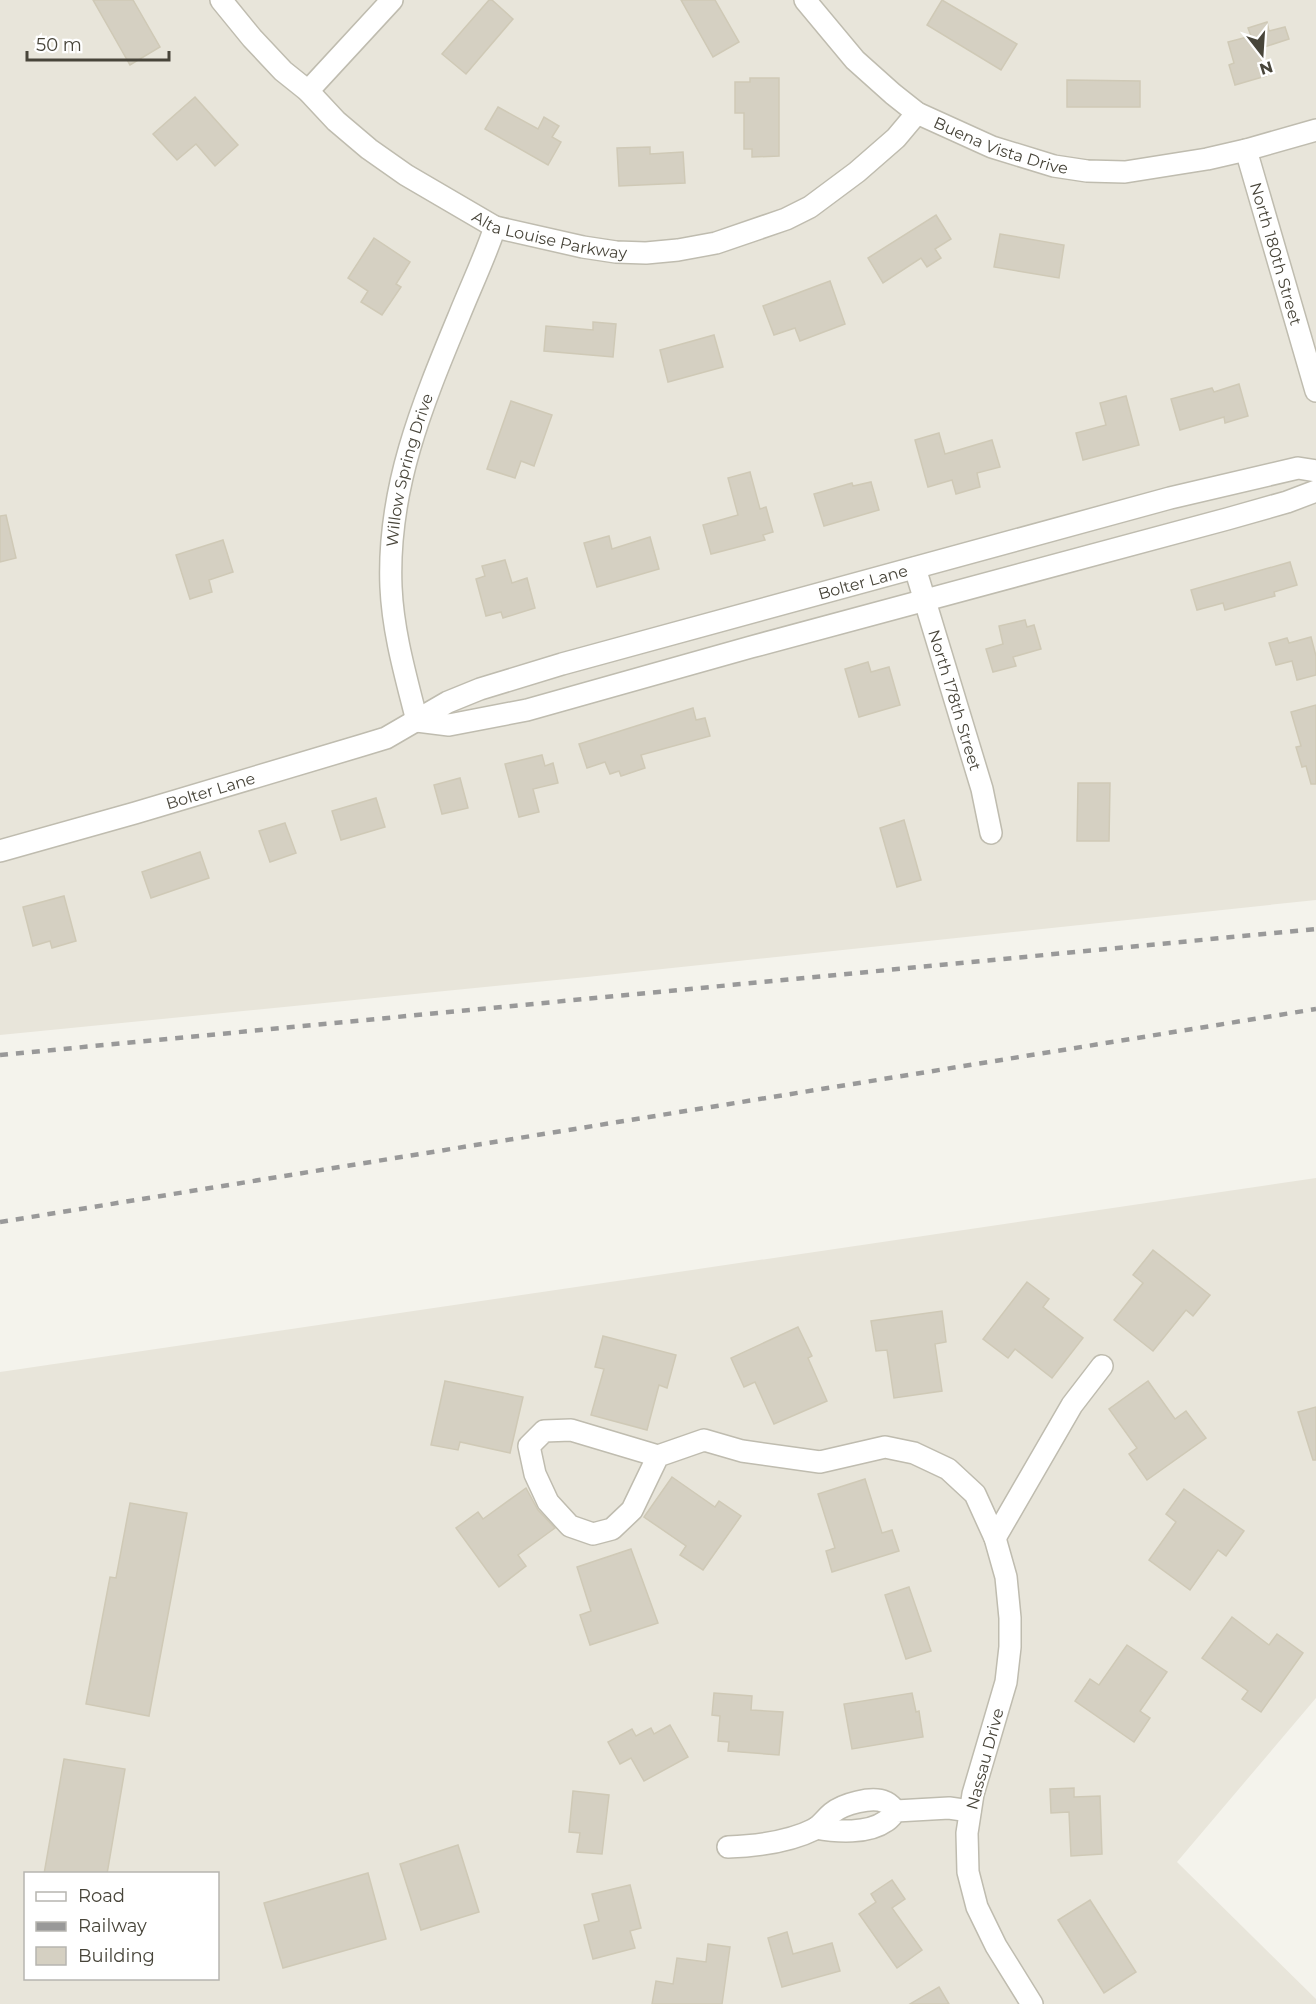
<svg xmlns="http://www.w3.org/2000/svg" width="1316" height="2004" font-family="Montserrat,sans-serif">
  <rect width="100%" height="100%" fill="#f4f3ec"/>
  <g fill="#e8e5da" fill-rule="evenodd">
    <polygon points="0,0 1316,0 1316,900 587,977 0,1035"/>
    <path d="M1316,1178V1698L1177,1862L1316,1999V2004H0V1372ZM26,1874H218V1978H26Z"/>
  </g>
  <g fill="#d5d0c2" stroke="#cfc9b6" stroke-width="1.5">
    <polygon points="93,0 133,0 160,47 130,65"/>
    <polygon points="489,0 492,0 513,19 466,74 442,54"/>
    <polygon points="681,0 715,0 739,42 713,57"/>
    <polygon points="942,0 1017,44 1001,70 927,25"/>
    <polygon points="1267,22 1269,31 1285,27 1289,39 1258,49 1266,76 1235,85 1229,65 1234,63 1228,42 1251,36 1248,28"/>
    <polygon points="750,78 779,78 779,156 752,157 752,149 744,149 744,113 735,113 735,82 750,82"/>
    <polygon points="1067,80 1140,81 1140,107 1067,107"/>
    <polygon points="195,97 238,145 215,166 196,144 177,160 153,134"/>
    <polygon points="498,107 538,129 544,117 559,126 552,137 561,142 548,165 485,129"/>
    <polygon points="650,147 650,154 683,152 685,183 619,186 617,148"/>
    <polygon points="936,215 951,239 935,249 941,258 927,267 921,258 883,283 868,258"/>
    <polygon points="1000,234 1064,245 1059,278 994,267"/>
    <polygon points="374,238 410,262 396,284 401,287 382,315 361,302 368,291 348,278"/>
    <polygon points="830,281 845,324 800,341 795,328 774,335 763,306"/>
    <polygon points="593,322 616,324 613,357 544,351 546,326 593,330"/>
    <polygon points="714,335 723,367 668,382 660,350"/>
    <polygon points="1239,384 1248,416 1225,423 1224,417 1180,430 1171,399 1212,388 1214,392"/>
    <polygon points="1126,396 1139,445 1083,460 1076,433 1106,425 1100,403"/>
    <polygon points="511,401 552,415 534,466 521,461 515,478 487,469"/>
    <polygon points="939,433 945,454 992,440 1000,467 977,473 980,487 956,494 952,480 928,487 915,440"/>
    <polygon points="750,472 760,509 766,507 773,532 763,535 765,540 711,554 703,525 738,515 728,478"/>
    <polygon points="871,482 879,510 824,526 814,494 852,483 853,486"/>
    <polygon points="6,515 16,558 0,562 0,516"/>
    <polygon points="609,536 612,549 650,537 659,569 597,587 584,543"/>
    <polygon points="223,540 233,572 209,580 212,592 190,599 176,555"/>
    <polygon points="505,560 512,583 527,578 535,608 503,618 501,612 486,616 476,579 485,576 482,566"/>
    <polygon points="1290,562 1297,585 1274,592 1275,596 1225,610 1223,603 1197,610 1191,590"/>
    <polygon points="1025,620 1027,627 1034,625 1041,649 1013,657 1016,666 993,672 986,649 1003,644 999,626"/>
    <polygon points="1311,637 1316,656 1316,675 1297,680 1292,661 1276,665 1269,643 1287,638 1289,643"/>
    <polygon points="868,662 871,672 889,667 900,705 859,717 845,669"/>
    <polygon points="1316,705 1316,784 1311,784 1306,766 1302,767 1296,747 1301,746 1291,712"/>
    <polygon points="693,708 696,720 705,718 710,736 641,755 645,768 621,776 619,771 610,774 605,762 587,768 579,744"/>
    <polygon points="542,755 545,766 553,763 558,783 533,789 539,812 519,817 505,764"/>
    <polygon points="460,778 468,808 442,814 434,785"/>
    <polygon points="1078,783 1110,783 1109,841 1077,841"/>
    <polygon points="376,798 385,827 341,840 332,811"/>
    <polygon points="904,820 921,880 897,887 880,828"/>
    <polygon points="285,823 296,853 270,862 259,831"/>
    <polygon points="200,852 209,878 151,898 142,872"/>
    <polygon points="64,896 76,941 52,948 50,941 33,946 23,907"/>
    <polygon points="1153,1250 1210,1295 1193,1316 1186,1310 1153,1351 1114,1320 1143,1283 1133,1275"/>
    <polygon points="1027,1282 1049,1299 1043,1307 1083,1338 1052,1378 1015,1349 1008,1358 983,1339"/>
    <polygon points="942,1311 946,1342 935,1344 942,1391 894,1398 887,1350 876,1351 871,1321"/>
    <polygon points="798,1327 812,1356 808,1358 827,1401 774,1424 755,1382 744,1387 731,1358"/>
    <polygon points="603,1336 676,1355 667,1388 659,1385 647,1430 591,1415 604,1369 595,1367"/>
    <polygon points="445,1381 523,1397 510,1453 460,1442 458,1450 431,1445"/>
    <polygon points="1148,1381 1175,1419 1186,1411 1206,1438 1147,1480 1129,1454 1137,1448 1109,1409"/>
    <polygon points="1316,1407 1316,1460 1313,1460 1298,1412"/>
    <polygon points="672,1477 715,1507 719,1501 741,1516 703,1570 680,1555 686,1546 644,1517"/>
    <polygon points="865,1479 882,1533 892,1530 899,1551 832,1572 826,1551 835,1548 818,1494"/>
    <polygon points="526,1488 538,1510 555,1528 518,1555 526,1566 499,1587 456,1528 478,1512 483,1519"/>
    <polygon points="1184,1489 1244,1531 1226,1556 1218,1550 1190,1590 1149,1560 1176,1522 1166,1514"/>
    <polygon points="130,1503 187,1513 149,1716 86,1704 110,1577 116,1578"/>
    <polygon points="631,1549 658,1623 590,1645 580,1615 591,1611 577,1567"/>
    <polygon points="909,1587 931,1651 906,1659 885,1595"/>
    <polygon points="1232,1617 1269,1645 1277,1634 1303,1653 1261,1712 1242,1699 1248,1691 1202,1658"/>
    <polygon points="1127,1645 1167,1672 1140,1711 1150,1718 1134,1742 1075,1701 1090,1679 1099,1685"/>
    <polygon points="714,1693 752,1696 751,1710 783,1712 779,1755 728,1751 729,1742 718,1741 720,1716 712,1715"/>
    <polygon points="912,1693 916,1712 919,1711 923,1737 852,1749 844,1704"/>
    <polygon points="670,1725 688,1757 644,1781 631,1758 620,1764 608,1742 632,1729 636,1736 651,1728 654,1734"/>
    <polygon points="64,1759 125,1769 107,1874 44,1874"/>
    <polygon points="1074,1788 1074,1797 1100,1796 1102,1854 1071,1856 1069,1812 1051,1813 1050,1789"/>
    <polygon points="573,1791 609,1795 602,1854 577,1852 580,1833 569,1832"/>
    <polygon points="458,1845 479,1912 421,1930 400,1864"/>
    <polygon points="368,1873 386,1939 283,1968 264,1903"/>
    <polygon points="892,1880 905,1899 892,1908 922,1950 897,1968 859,1914 876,1902 871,1894"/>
    <polygon points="630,1885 641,1928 630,1931 635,1948 593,1959 584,1925 599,1921 592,1894"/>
    <polygon points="1090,1900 1136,1972 1104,1993 1058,1920"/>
    <polygon points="787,1932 793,1954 832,1943 840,1971 782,1987 768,1938"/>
    <polygon points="708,1944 730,1947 722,2004 652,2004 656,1981 673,1984 677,1958 706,1962"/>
    <polygon points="939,1987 949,2004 910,2004"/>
  </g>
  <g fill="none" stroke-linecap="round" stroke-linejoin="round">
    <g stroke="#bfbcaf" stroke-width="24">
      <g id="minor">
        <path id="s1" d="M221,0L252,38L283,71L308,91L336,121L369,149L406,175L495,227L583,247L616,252L646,253L678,250L716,243L786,219L810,207L857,172L896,138L917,113"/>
        <path id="s2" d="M805,0L855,60L893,94L917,113L992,147L1054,166L1087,171L1125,172L1207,159L1246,150L1316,130"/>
        <polyline points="308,91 392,0"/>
        <path id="s3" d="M1246,150L1316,391"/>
        <path id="s4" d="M915,568L982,789L991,833"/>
        <polyline points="417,721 449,725 527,710 751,647 1227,519 1287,502 1316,491"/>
        <path id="s5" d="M417,721C406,677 393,633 391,587C387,489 422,405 459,316C471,286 485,257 495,227"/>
        <path id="s6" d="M0,851L135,813L363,745L386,738L448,702L480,689L562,664L1170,498L1298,468L1316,471"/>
        <polyline points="658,1456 571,1430 544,1431 529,1446 535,1474 548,1502 570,1526 593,1534 612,1529 632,1510 658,1456 704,1440 742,1451 820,1462 885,1447 914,1453 948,1469 975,1494 995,1538 1006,1577 1010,1618 1010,1647 1006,1682 973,1794 967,1833 968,1872 977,1907 996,1946 1032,2004"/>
        <polyline points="995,1538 1072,1405 1102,1366"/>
        <path d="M816,1828C837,1832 868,1834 886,1821C890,1819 893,1814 896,1811L949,1808L970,1811"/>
        <path d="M728,1847C757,1846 789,1842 815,1829C821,1825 826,1818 832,1813C843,1804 872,1796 885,1802C889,1803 893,1808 896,1811"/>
      </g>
    </g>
    <use href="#minor" stroke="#fff" stroke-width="21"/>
    <g stroke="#999" stroke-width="4.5" stroke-dasharray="8 8" stroke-linecap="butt">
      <polyline points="0,1055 1316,929"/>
      <polyline points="0,1222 1316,1009"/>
    </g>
  </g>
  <g text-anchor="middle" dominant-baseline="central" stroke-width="5" stroke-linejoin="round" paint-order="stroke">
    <g font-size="16" fill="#48453a" stroke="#fff">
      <text stroke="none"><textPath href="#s2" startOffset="250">Buena Vista Drive</textPath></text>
      <text stroke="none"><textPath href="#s1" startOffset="414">Alta Louise Parkway</textPath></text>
      <text stroke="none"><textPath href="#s3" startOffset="108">North 180th Street</textPath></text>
      <text stroke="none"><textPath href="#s5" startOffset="256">Willow Spring Drive</textPath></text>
      <text stroke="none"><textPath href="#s6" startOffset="906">Bolter Lane</textPath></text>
      <text stroke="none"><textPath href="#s4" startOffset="138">North 178th Street</textPath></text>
      <text stroke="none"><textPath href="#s6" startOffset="219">Bolter Lane</textPath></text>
      <text transform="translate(985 1759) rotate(-75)">Nassau Drive</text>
    </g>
  </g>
  <rect x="24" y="1872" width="195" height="108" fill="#ffffff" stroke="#b6b5b0" stroke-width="1.5"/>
  <rect x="36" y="1892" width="30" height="9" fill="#ffffff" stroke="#b6b5b0" stroke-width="1.5"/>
  <text x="78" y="1902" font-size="18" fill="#48453a">Road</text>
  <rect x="36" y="1922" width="30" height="9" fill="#999999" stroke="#b6b5b0" stroke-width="1.5"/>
  <text x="78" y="1932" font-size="18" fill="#48453a">Railway</text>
  <rect x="36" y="1947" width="30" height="18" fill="#d5d0c2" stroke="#b6b5b0" stroke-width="1.5"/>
  <text x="78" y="1962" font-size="18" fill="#48453a">Building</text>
  <g transform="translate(1262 54) rotate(163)" stroke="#ffffff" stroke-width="4.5" paint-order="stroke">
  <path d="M0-4.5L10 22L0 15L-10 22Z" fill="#48453a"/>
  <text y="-9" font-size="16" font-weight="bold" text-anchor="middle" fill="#48453a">N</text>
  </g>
  <path d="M27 51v9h142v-9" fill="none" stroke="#48453a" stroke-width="3"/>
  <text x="36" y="51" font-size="18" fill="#48453a" stroke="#ffffff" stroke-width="4.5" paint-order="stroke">50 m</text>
</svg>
